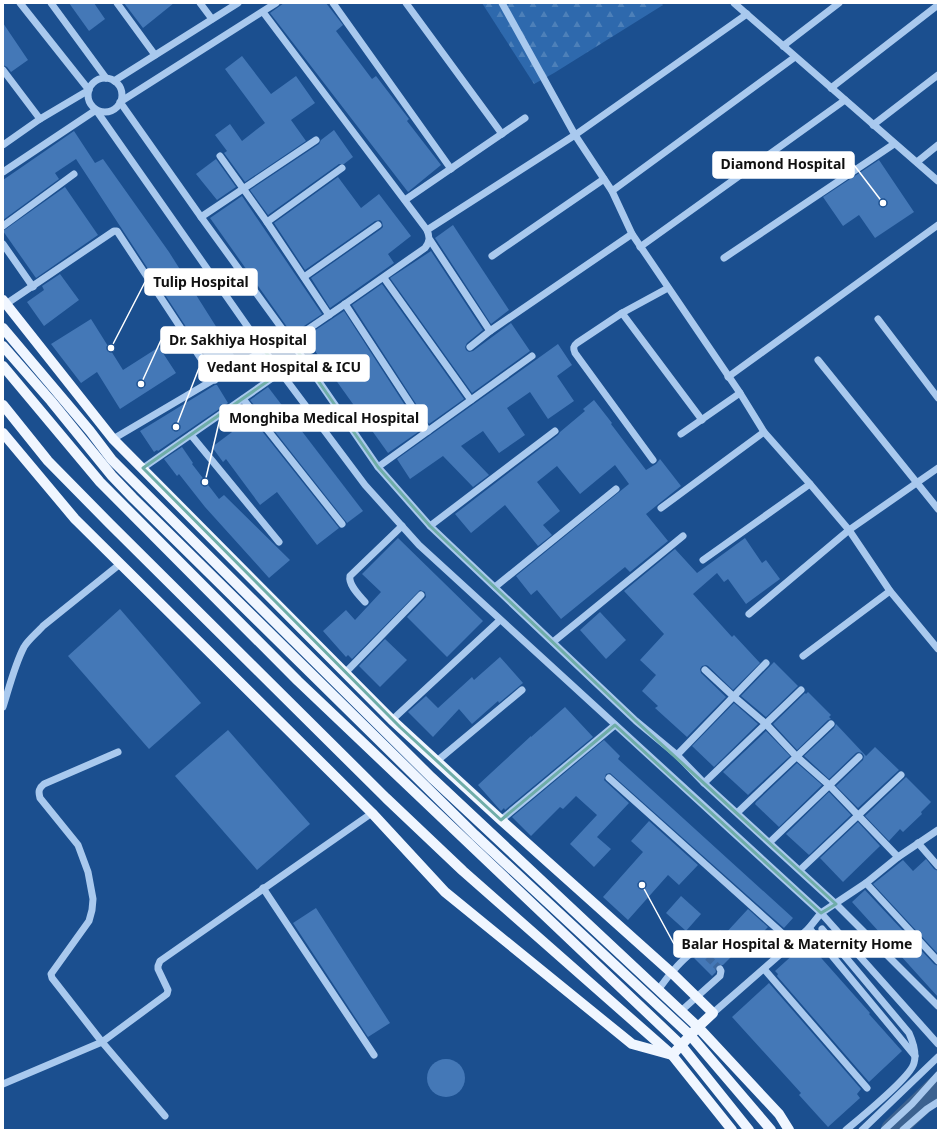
<svg xmlns="http://www.w3.org/2000/svg" width="941" height="1133" font-family="'Noto Sans',sans-serif">
  <defs>
    <pattern id="forest-firs" width="22" height="20" patternUnits="userSpaceOnUse"><rect width="22" height="20" fill="#2e69ad"/><path d="M5 1l3.5 6h-7zM16 11l3.5 6h-7z" fill="#4d80b9"/></pattern>
  </defs>
  <rect width="100%" height="100%" fill="#1b4f8f"/>
  <polygon fill="url(#forest-firs)" points="482,3 661,3 663,5 554,73 534,84"/>
  <g fill="none" stroke-linecap="round" stroke-linejoin="round">
    <polyline stroke="#3c6290" stroke-width="24" points="893,1130 938,1087"/>
  </g>
  <g fill="#4478b7">
    <polygon points="69,3 94,3 105,19 89,31"/>
    <polygon points="124,3 174,3 143,28"/>
    <polygon points="284,3 326,3 343,25 336,31 372,79 376,76 409,119 407,121 441,165 408,192 270,13"/>
    <polygon points="3,23 28,60 11,72 7,67 3,65"/>
    <polygon points="242,56 271,94 296,76 315,103 291,120 306,141 245,182 224,153 227,151 215,135 230,124 242,141 265,123 225,69"/>
    <polygon points="334,130 353,157 344,164 339,164 268,215 250,190 319,144 321,140"/>
    <polygon points="74,131 95,163 103,159 169,252 234,355 213,368 76,159 55,173 59,179 3,220 3,180"/>
    <polygon points="216,159 236,187 217,200 196,174"/>
    <polygon points="879,160 914,212 875,238 859,215 843,226 823,197"/>
    <polygon points="338,177 361,208 379,194 411,236 388,254 394,263 330,308 311,278 381,229 383,227 382,222 380,220 375,221 305,270 274,223"/>
    <polygon points="65,187 98,235 36,278 3,231"/>
    <polygon points="242,196 322,314 292,334 210,218"/>
    <polygon points="453,225 509,310 491,324 435,238"/>
    <polygon points="431,251 483,330 467,343 465,347 466,350 469,352 473,351 511,323 530,351 472,393 390,278"/>
    <polygon points="60,274 79,300 44,326 27,302 44,290 42,286"/>
    <polygon points="382,284 464,399 429,424 352,305"/>
    <polygon points="344,311 421,430 388,453 305,337"/>
    <polygon points="91,319 123,370 159,347 176,373 120,409 97,372 81,383 51,344"/>
    <polygon points="558,344 572,365 557,376 574,401 548,419 530,392 507,408 525,435 499,453 483,431 461,446 489,475 473,487 443,456 410,479 397,459"/>
    <polygon points="215,385 217,385 228,403 158,451 157,450 154,452 140,431"/>
    <polygon points="268,387 363,511 347,523 250,400"/>
    <polygon points="594,400 612,423 611,424 646,470 656,464 660,459 681,486 646,514 668,541 630,572 625,567 561,619 537,590 531,595 516,576 629,484 615,465 580,494 557,466 537,482 560,511 543,525 552,535 538,546 505,505 471,533 455,514 558,435 560,432 585,411 583,409"/>
    <polygon points="240,406 241,407 242,406 339,528 317,545 277,492 260,505 226,459 223,462 212,447 232,432 222,419"/>
    <polygon points="182,447 193,463 192,464 219,499 224,495 290,560 269,578 205,507 179,474 177,476 164,459"/>
    <polygon points="398,538 483,621 447,657 407,617 426,597 425,592 420,590 352,659 348,655 346,657 323,631 346,610 355,620 381,592 362,574"/>
    <polygon points="745,538 762,563 766,560 780,579 746,604 728,579 724,582 717,573 693,594 732,637 734,635 760,663 733,690 708,666 706,665 702,666 700,669 701,673 726,697 687,737 655,708 658,706 642,691 656,675 640,660 664,634 624,591 675,549 697,573"/>
    <polygon points="120,609 201,703 149,749 68,656"/>
    <polygon points="600,612 626,640 606,659 580,630"/>
    <polygon points="385,639 407,660 380,687 359,666"/>
    <polygon points="500,657 523,683 499,703 498,701 472,724 459,709 433,737 408,712 426,696 438,708 472,677 474,680"/>
    <polygon points="774,662 798,686 766,717 741,696"/>
    <polygon points="808,692 831,715 829,717 831,719 828,720 797,750 773,724 805,693 806,694"/>
    <polygon points="734,703 758,724 714,767 692,746"/>
    <polygon points="565,707 593,737 505,810 504,808 501,811 478,785 531,736 531,737"/>
    <polygon points="836,724 866,756 875,747 899,770 858,808 836,786 863,760 864,756 862,753 858,752 856,753 829,779 804,756 834,728"/>
    <polygon points="228,730 310,824 257,870 175,776"/>
    <polygon points="766,731 790,756 748,795 723,772"/>
    <polygon points="604,740 620,756 618,759 793,918 784,928 610,773 606,774 604,780 629,803 597,837 611,849 594,867 570,844 597,815 576,796 563,809 560,807 531,836 512,817"/>
    <polygon points="797,763 822,785 779,827 755,804 756,802"/>
    <polygon points="906,777 931,802 921,812 922,814 903,832 900,829 889,841 865,816"/>
    <polygon points="829,792 851,815 809,855 786,834"/>
    <polygon points="649,821 698,865 679,885 668,875 628,920 603,897 643,852 631,841"/>
    <polygon points="858,822 880,846 843,882 820,858"/>
    <polygon points="926,859 934,869 938,871 938,954 873,884 903,860 913,871"/>
    <polygon points="865,890 934,964 938,966 938,997 852,902"/>
    <polygon points="681,896 701,914 686,931 666,913"/>
    <polygon points="316,908 390,1023 368,1037 293,923"/>
    <polygon points="748,909 768,927 748,948 744,944 723,965 717,965 715,968 716,972 712,976 694,958 704,953 705,949 704,947 720,930 724,935"/>
    <polygon points="807,942 870,1013 869,1014 902,1051 869,1082 777,976 778,974 775,971"/>
    <polygon points="769,983 861,1089 857,1094 860,1098 828,1127 799,1095 801,1093 732,1017"/>
    <circle cx="446" cy="1078" r="19"/>
  </g>
  <g fill="none" stroke-linecap="round" stroke-linejoin="round">
    <polyline stroke="#3d69a0" stroke-width="7" stroke-dasharray="7 3.5" stroke-linecap="butt" points="700,950 720,969"/>
    <g stroke="#a9c9ee" stroke-width="7">
      <polyline points="51,3 106,78"/>
      <polyline points="117,3 155,55"/>
      <polyline points="200,3 212,19"/>
      <polyline points="276,3 120,102 201,217 291,341 378,467 430,526 636,721 677,755 704,783 836,904 938,1006"/>
      <polyline points="333,3 451,169"/>
      <polyline points="406,3 502,134"/>
      <polyline points="502,3 575,135 612,191 632,234 740,393 764,432 810,484 849,530 890,591 938,649"/>
      <polyline points="734,3 938,181"/>
      <path d="M263,12L427,230C430,237 430,242 425,248L345,304L291,341"/>
      <polyline points="783,46 839,3"/>
      <polyline points="3,70 40,119"/>
      <circle cx="105" cy="95" r="17"/>
      <polyline points="114,81 238,3"/>
      <polyline points="831,88 938,5"/>
      <polyline points="873,125 938,75"/>
      <polyline points="3,145 40,119 89,90 20,3"/>
      <polyline points="220,156 267,222 329,315"/>
      <polyline points="917,162 938,145"/>
      <polyline points="3,172 96,110 264,350 365,485 419,545 821,913 938,1044"/>
      <polyline points="612,191 795,57"/>
      <polyline points="405,200 525,118"/>
      <polyline points="201,217 316,140"/>
      <polyline points="267,222 342,168"/>
      <polyline points="3,226 74,174"/>
      <polyline points="427,230 575,135 747,14"/>
      <polyline points="430,240 490,331"/>
      <polyline points="3,244 33,287"/>
      <polyline points="640,247 845,100"/>
      <polyline points="492,256 604,179"/>
      <polyline points="724,258 894,144"/>
      <polyline points="304,277 378,225"/>
      <polyline points="384,278 471,400"/>
      <polyline points="6,304 114,231 117,231 215,380"/>
      <polyline points="345,304 428,431"/>
      <polyline points="622,313 702,420"/>
      <polyline points="878,319 938,398"/>
      <polyline points="470,347 490,331 632,234"/>
      <polyline points="818,360 938,509"/>
      <polyline points="728,377 938,225"/>
      <polyline points="243,399 342,524"/>
      <polyline points="681,434 740,393"/>
      <polyline points="191,435 279,542"/>
      <polyline points="113,439 264,350 287,336"/>
      <path d="M653,460L575,353C573,348 573,346 577,343L622,313L668,288"/>
      <polyline points="378,467 532,356"/>
      <polyline points="143,468 281,372"/>
      <polyline points="661,508 764,432"/>
      <polyline points="430,526 555,431"/>
      <polyline points="703,560 810,484"/>
      <polyline points="495,587 616,489"/>
      <path d="M365,602C360,596 348,585 350,576L402,526"/>
      <polyline points="749,614 849,530 938,468"/>
      <polyline points="553,642 683,536"/>
      <polyline points="803,656 890,591"/>
      <polyline points="705,670 733,696 766,724 796,756 829,785 898,857"/>
      <polyline points="346,672 421,595"/>
      <path d="M3,707C9,688 15,664 24,647C29,639 37,633 43,626L120,564"/>
      <polyline points="392,720 500,620"/>
      <path d="M118,752L44,784C39,788 38,791 40,798L78,845L88,872L93,899L92,910L89,921L51,974L52,978L102,1042L165,1116"/>
      <polyline points="677,755 766,663"/>
      <polyline points="437,761 522,690"/>
      <polyline points="609,778 793,943"/>
      <polyline points="704,783 801,690"/>
      <polyline points="738,812 831,724"/>
      <polyline points="501,820 615,725"/>
      <polyline points="770,842 859,757"/>
      <polyline points="918,843 938,866"/>
      <polyline points="800,870 901,775"/>
      <polyline points="866,883 938,961"/>
      <polyline points="263,888 374,1055"/>
      <polyline points="809,928 915,1056"/>
      <polyline points="764,969 867,1088"/>
      <path d="M658,990C665,980 689,949 700,950"/>
      <polyline points="681,1011 720,976 721,971 720,969"/>
      <polyline points="713,1013 793,943 809,928 821,913 866,883 898,857 938,830"/>
      <polyline points="3,1084 102,1042 167,994 168,990 158,969 158,966 160,961 372,813"/>
      <polyline points="862,1130 938,1057"/>
      <polyline points="884,1130 912,1104 938,1075"/>
      <polyline points="903,1130 927,1109 938,1102"/>
    </g>
    <g stroke="#f0f6ff" stroke-width="10">
      <polyline points="3,300 113,439 392,720 501,820 673,974 713,1013 698,1027 672,1055 632,1044 445,892 372,813 75,519 3,433"/>
      <polyline points="3,328 90,431 112,460 431,777 698,1027 779,1114 789,1130"/>
      <polyline points="3,346 51,401 112,476 133,498 475,835 690,1035 771,1130"/>
      <polyline points="3,366 100,482 298,681 681,1045 749,1130"/>
      <polyline points="3,405 48,461 110,524 386,798 463,871 672,1055 732,1130"/>
    </g>
    <path stroke="#a9c9ee" stroke-width="7" d="M822,929L909,1033C913,1042 917,1053 914,1063C911,1077 859,1119 846,1130"/>
  </g>
  <path fill="none" stroke="#6fada8" stroke-width="3" stroke-linejoin="round" d="M287,336L378,467L430,526L636,721L836,904L821,913L615,725L501,820L400,727L143,468L281,372L264,350Z"/>
  <path fill="none" stroke="#fff" stroke-width="1.5" d="M883 203L854 165M111 348L145 282M141 384L161 340M176 427L199 368M205 482L220 418M642 885L674 944"/>
  <g fill="#fff" stroke="#1b4f8f" stroke-width="1.5">
    <circle cx="883" cy="203" r="4"/>
    <circle cx="111" cy="348" r="4"/>
    <circle cx="141" cy="384" r="4"/>
    <circle cx="176" cy="427" r="4"/>
    <circle cx="205" cy="482" r="4"/>
    <circle cx="642" cy="885" r="4"/>
  </g>
  <g fill="#fff" stroke="#fff" stroke-width="1.5">
    <rect x="713" y="152" width="141" height="26" rx="4"/>
    <rect x="145" y="269" width="112" height="26" rx="4"/>
    <rect x="161" y="327" width="154" height="26" rx="4"/>
    <rect x="199" y="355" width="170" height="26" rx="4"/>
    <rect x="220" y="405" width="207" height="26" rx="4"/>
    <rect x="674" y="931" width="247" height="26" rx="4"/>
  </g>
  <g font-size="14" text-anchor="middle" font-weight="bold" fill="#111">
    <text x="783" y="169">Diamond Hospital</text>
    <text x="201" y="287">Tulip Hospital</text>
    <text x="238" y="345">Dr. Sakhiya Hospital</text>
    <text x="284" y="372">Vedant Hospital &amp; ICU</text>
    <text x="324" y="423">Monghiba Medical Hospital</text>
    <text x="797" y="949">Balar Hospital &amp; Maternity Home</text>
  </g>
  <rect width="941" height="1133" fill="none" stroke="#ffffff" stroke-width="8"/>
</svg>
